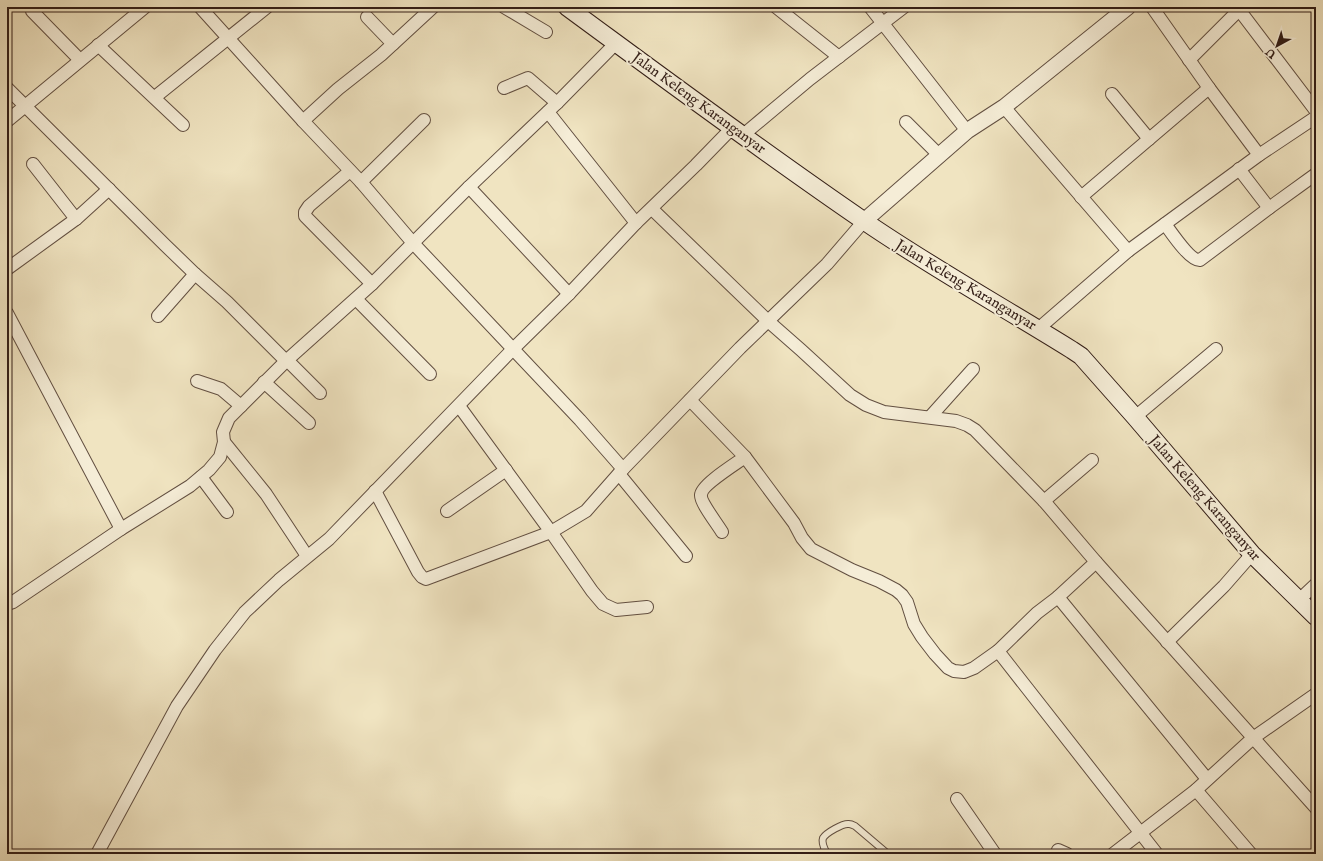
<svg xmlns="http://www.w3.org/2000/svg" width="1323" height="861" font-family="'IM FELL English',serif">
  <rect width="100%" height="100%" fill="#f0e4c1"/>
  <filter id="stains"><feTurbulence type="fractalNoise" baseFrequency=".005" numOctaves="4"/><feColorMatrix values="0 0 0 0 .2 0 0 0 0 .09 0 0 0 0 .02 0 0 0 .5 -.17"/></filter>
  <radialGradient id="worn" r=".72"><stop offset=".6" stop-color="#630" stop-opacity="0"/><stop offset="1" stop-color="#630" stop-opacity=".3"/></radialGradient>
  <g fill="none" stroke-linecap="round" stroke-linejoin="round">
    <g stroke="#624f41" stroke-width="8">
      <path id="service" d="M827,854C825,850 821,843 823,838C826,833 843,823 849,824C851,824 853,825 855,826L888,854"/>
    </g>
    <g stroke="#624f41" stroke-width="14">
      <g id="minor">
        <polyline points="200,7 303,121 361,182 413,243 580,420 623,469"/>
        <polyline points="504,7 546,32"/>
        <polyline points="776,7 839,57"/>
        <polyline points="870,7 967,131"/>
        <polyline points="1152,7 1209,88 1259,155"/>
        <polyline points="1237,7 1316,111"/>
        <polyline points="32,11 80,60"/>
        <polyline points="367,17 393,44"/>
        <polyline points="98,45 183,125"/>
        <polyline points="1189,60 1239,10"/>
        <polyline points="7,88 165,245 195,274 227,302 286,361"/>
        <polyline points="504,88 528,78 557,103"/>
        <polyline points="1112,94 1149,139"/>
        <polyline points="155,97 267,7"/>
        <polyline points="1004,107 1128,251"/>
        <polyline points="548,112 636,223"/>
        <polyline points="7,121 145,7"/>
        <polyline points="303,121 338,89 381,55 433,7"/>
        <polyline points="906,122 940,156"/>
        <polyline points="743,135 810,79 904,7"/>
        <polyline points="33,164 76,219"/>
        <polyline points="1239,169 1269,208"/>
        <polyline points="350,171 309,206 305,212 305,216 372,284"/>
        <polyline points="361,182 424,120"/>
        <polyline points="469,187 569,294"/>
        <polyline points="1081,197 1209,88"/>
        <polyline points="652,209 768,321 801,350 850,395 866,405 884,412 956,421 967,425 975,430 1044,501 1096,562 1316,808"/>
        <path d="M1165,224C1171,232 1190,261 1200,260L1269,208L1316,174"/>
        <polyline points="7,269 76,219 109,189"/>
        <polyline points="356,299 430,374"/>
        <polyline points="7,313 121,529"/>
        <polyline points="158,316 195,274"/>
        <polyline points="1038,329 1128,251 1259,155 1316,117"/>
        <polyline points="287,360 320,393"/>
        <polyline points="197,381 221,389 241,406"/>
        <polyline points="264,382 309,423"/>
        <polyline points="690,400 745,457 794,523 802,538 811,549 852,570 879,581 896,590 902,595 907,602 914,624 922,637 935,654 948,668 954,671 964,672 974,668 998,651 1037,613 1058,597 1096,562"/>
        <polyline points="459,406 551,532 592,591 603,604 616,610 647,607"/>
        <polyline points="930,417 973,369"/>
        <polyline points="1135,417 1216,349"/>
        <polyline points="224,442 266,494 307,556"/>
        <polyline points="619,474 686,556"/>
        <polyline points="201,477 227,512"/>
        <polyline points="375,491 418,572 422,577 426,579 551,532 586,511 623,469 740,348 827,264 864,221"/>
        <polyline points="1044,501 1092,460"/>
        <polyline points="447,511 506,470"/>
        <path d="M722,532C718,525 700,502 701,495C701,485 737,463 745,457"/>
        <polyline points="1058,597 1207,779"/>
        <polyline points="1299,600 1316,584"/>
        <polyline points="7,604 13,602 121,529 190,486 209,470 220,457 224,442 223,432 229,418 286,361 372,284 469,187 557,103 616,43"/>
        <polyline points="1167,642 1224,586 1252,554"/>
        <polyline points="998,651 1157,854"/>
        <polyline points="1196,790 1251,854"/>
        <polyline points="957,799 995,854"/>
        <polyline points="1058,850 1067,854"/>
        <polyline points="97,854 177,706 215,650 245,612 279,580 329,539 513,349 569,294 636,223 696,165 732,128"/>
        <polyline points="1113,854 1196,790 1253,738 1316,694"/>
      </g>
    </g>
    <g stroke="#624f41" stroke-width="17">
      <polyline id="tertiary" points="864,221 967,131 1004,107 1128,7"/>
    </g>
    <g stroke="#321d16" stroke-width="19">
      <path id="secondary" d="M567,7C665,79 763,152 864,221C931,267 1003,307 1072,350L1081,356L1135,417L1252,554L1316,617"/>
    </g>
    <use href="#service" stroke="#f5edd7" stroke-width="6"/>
    <use href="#minor" stroke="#f5edd7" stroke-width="12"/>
    <use href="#tertiary" stroke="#f5edd7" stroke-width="15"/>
    <use href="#secondary" stroke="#f5edd7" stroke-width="17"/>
  </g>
  <g text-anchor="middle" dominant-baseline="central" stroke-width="4" stroke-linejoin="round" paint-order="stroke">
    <g font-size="15" fill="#321d16" stroke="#f5edd7">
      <text transform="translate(699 103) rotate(36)">Jalan Keleng Karanganyar</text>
      <text transform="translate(966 285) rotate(31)">Jalan Keleng Karanganyar</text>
      <text transform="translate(1205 498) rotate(49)">Jalan Keleng Karanganyar</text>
    </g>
  </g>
  <rect width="1323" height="861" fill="none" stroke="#f0e4c1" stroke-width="24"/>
  <rect x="8" y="8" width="1307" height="845" fill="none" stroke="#321d16" stroke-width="2"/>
  <rect x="12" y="12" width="1299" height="837" fill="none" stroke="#321d16"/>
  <g transform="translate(1277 46) rotate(220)" stroke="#f5edd7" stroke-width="3" paint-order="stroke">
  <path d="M0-3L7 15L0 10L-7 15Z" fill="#321d16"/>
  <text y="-6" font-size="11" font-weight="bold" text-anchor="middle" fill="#321d16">U</text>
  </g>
  <rect width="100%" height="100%" filter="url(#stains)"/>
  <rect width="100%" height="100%" fill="url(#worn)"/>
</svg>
